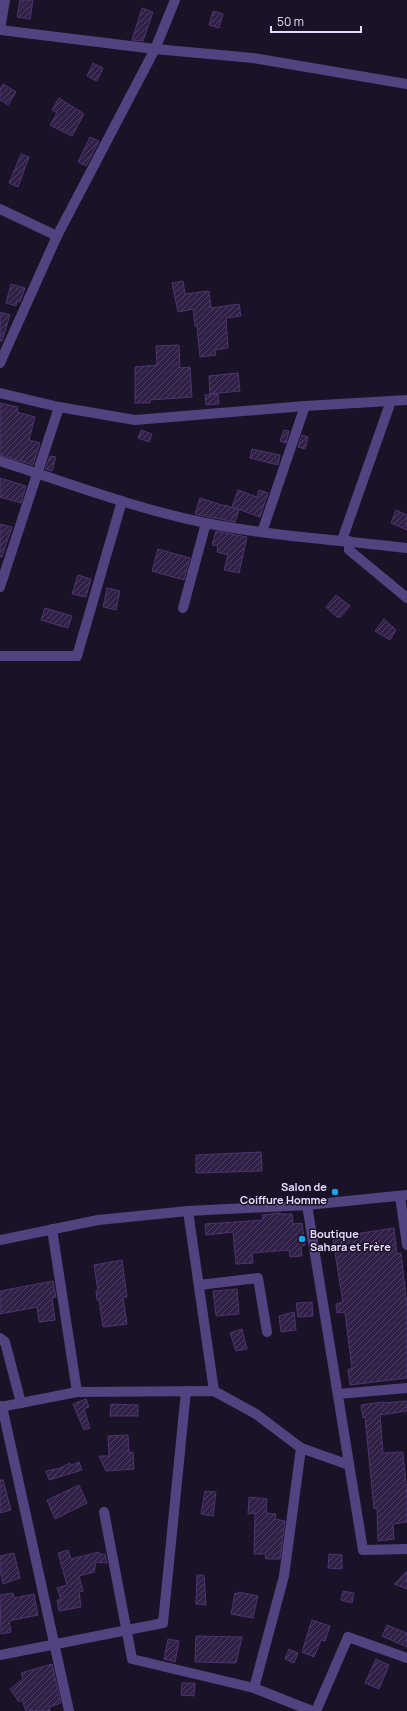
<svg xmlns="http://www.w3.org/2000/svg" width="407" height="1711" font-family="Manrope,sans-serif">
  <defs>
    <pattern id="building-hatch" width="6" height="6" patternUnits="userSpaceOnUse"><rect width="6" height="6" fill="#302045"/><path d="M-1 1l2-2M0 6l6-6M5 7l2-2" fill="none" stroke="#4e4061"/></pattern>
  </defs>
  <rect width="100%" height="100%" fill="#1a1226"/>
  <g fill="url(#building-hatch)" stroke="#4d346f">
    <polygon points="20,0 33,0 30,19 17,17"/>
    <polygon points="142,8 153,12 143,41 132,40"/>
    <polygon points="213,11 223,14 219,28 209,25"/>
    <polygon points="93,63 103,68 97,81 87,76"/>
    <polygon points="3,84 16,92 8,105 0,100 0,89"/>
    <polygon points="59,98 84,114 72,136 50,125 57,113 52,110"/>
    <polygon points="90,137 99,141 86,166 78,162"/>
    <polygon points="21,154 29,157 18,187 9,183"/>
    <polygon points="183,281 185,294 209,291 211,308 239,304 241,316 226,318 228,348 215,350 216,355 200,357 197,326 195,326 193,309 178,312 172,283"/>
    <polygon points="11,284 25,288 20,302 17,301 16,306 6,303"/>
    <polygon points="0,312 10,315 2,341 0,341"/>
    <polygon points="179,345 180,368 190,367 192,397 150,400 150,403 135,403 135,367 157,365 156,346"/>
    <polygon points="238,373 240,391 210,394 209,376"/>
    <polygon points="218,394 219,404 206,405 205,395"/>
    <polygon points="0,403 18,407 17,412 35,417 29,440 40,443 33,465 0,455"/>
    <polygon points="141,430 152,434 149,442 138,438"/>
    <polygon points="284,430 289,431 286,443 280,441"/>
    <polygon points="302,435 308,437 305,449 298,447"/>
    <polygon points="252,449 280,455 278,465 250,458"/>
    <polygon points="50,456 56,457 52,471 45,469"/>
    <polygon points="0,478 26,486 21,503 0,497"/>
    <polygon points="238,490 257,497 259,490 268,493 260,517 232,507"/>
    <polygon points="200,498 225,506 225,505 239,510 235,522 195,514"/>
    <polygon points="396,510 407,515 407,530 391,523"/>
    <polygon points="0,524 12,527 2,557 0,557"/>
    <polygon points="216,531 247,537 239,573 224,570 228,555 217,552 218,546 212,545"/>
    <polygon points="158,549 190,558 184,580 152,571"/>
    <polygon points="78,575 91,579 86,597 72,594"/>
    <polygon points="107,588 120,591 116,610 103,607"/>
    <polygon points="336,595 350,606 341,617 337,617 326,607"/>
    <polygon points="45,608 72,616 68,628 41,620"/>
    <polygon points="384,619 396,630 390,640 375,631"/>
    <polygon points="261,1152 262,1171 196,1173 196,1155"/>
    <polygon points="280,1213 280,1214 292,1214 293,1224 302,1223 305,1245 301,1246 302,1256 290,1257 289,1250 252,1253 253,1263 236,1264 233,1232 206,1235 205,1224 263,1220 262,1215"/>
    <polygon points="394,1228 397,1254 401,1253 407,1305 407,1378 350,1385 348,1369 352,1369 345,1312 337,1313 336,1304 343,1302 333,1240 355,1237 355,1234"/>
    <polygon points="122,1260 127,1297 123,1297 127,1324 103,1327 99,1300 97,1300 96,1291 98,1291 94,1265"/>
    <polygon points="53,1281 56,1297 52,1298 55,1320 39,1322 37,1307 0,1314 0,1291"/>
    <polygon points="237,1289 239,1314 216,1316 213,1291"/>
    <polygon points="312,1302 313,1316 298,1317 296,1303"/>
    <polygon points="294,1312 296,1330 281,1332 279,1316"/>
    <polygon points="242,1329 247,1349 236,1351 230,1333"/>
    <polygon points="86,1399 89,1407 84,1409 90,1428 84,1430 73,1404"/>
    <polygon points="407,1401 407,1411 380,1415 383,1453 403,1452 407,1495 407,1522 393,1524 394,1539 378,1541 377,1508 374,1509 365,1417 363,1418 361,1405 383,1402 383,1403"/>
    <polygon points="111,1404 138,1405 138,1416 110,1416"/>
    <polygon points="128,1435 129,1453 133,1452 134,1469 106,1471 99,1456 109,1456 108,1436"/>
    <polygon points="79,1462 82,1470 49,1480 46,1471 60,1468 70,1463 71,1465"/>
    <polygon points="0,1480 3,1480 11,1510 0,1513"/>
    <polygon points="79,1485 87,1503 55,1519 47,1500"/>
    <polygon points="205,1491 216,1492 213,1516 201,1514"/>
    <polygon points="249,1497 267,1499 266,1513 276,1514 275,1519 285,1521 280,1559 266,1559 265,1554 254,1554 255,1513 248,1514"/>
    <polygon points="68,1550 71,1559 99,1552 99,1554 105,1554 107,1563 96,1562 94,1572 79,1576 83,1591 79,1592 81,1607 59,1611 57,1600 61,1600 57,1588 67,1585 58,1553"/>
    <polygon points="14,1553 20,1578 3,1584 0,1570 0,1556"/>
    <polygon points="329,1554 342,1555 342,1569 328,1568"/>
    <polygon points="407,1571 407,1589 394,1584"/>
    <polygon points="197,1575 204,1575 206,1605 196,1604"/>
    <polygon points="343,1591 354,1593 352,1603 341,1600"/>
    <polygon points="238,1592 258,1596 253,1618 231,1614 235,1593 238,1594"/>
    <polygon points="13,1593 14,1598 34,1594 38,1615 9,1621 11,1632 1,1634 0,1595"/>
    <polygon points="312,1620 330,1626 325,1641 321,1640 314,1657 302,1652"/>
    <polygon points="387,1625 407,1633 407,1647 382,1636"/>
    <polygon points="196,1636 242,1637 236,1663 195,1662"/>
    <polygon points="168,1639 179,1641 175,1662 164,1659"/>
    <polygon points="289,1649 298,1653 294,1663 285,1659"/>
    <polygon points="376,1659 389,1665 379,1689 365,1683"/>
    <polygon points="52,1664 61,1703 49,1707 50,1711 26,1711 22,1700 19,1702 10,1689 23,1679 21,1673"/>
    <polygon points="182,1683 195,1683 194,1696 181,1695"/>
  </g>
  <g fill="none" stroke-linecap="round" stroke-linejoin="round">
    <g stroke="#524280" stroke-width="10">
      <polyline points="0,30 155,49 253,58 407,84"/>
      <polyline points="0,30 5,0"/>
      <polyline points="0,209 57,236"/>
      <polyline points="0,363 57,236 155,49 175,0"/>
      <polyline points="0,393 59,407 135,420 305,406 407,400"/>
      <path d="M0,461C68,483 136,509 206,523C270,536 341,540 407,548"/>
      <polyline points="262,532 305,406"/>
      <polyline points="342,540 391,401"/>
      <polyline points="349,541 349,550 407,598"/>
      <polyline points="0,587 59,407"/>
      <polyline points="183,608 206,523"/>
      <polyline points="0,656 77,656 122,501"/>
      <polyline points="400,1196 407,1245"/>
      <polyline points="307,1205 363,1550 407,1549"/>
      <polyline points="188,1211 214,1391"/>
      <polyline points="52,1229 77,1392"/>
      <polyline points="0,1240 98,1220 188,1211 307,1205 407,1195"/>
      <polyline points="199,1285 258,1278 267,1332"/>
      <polyline points="0,1338 5,1342 21,1403"/>
      <polyline points="338,1394 407,1388"/>
      <polyline points="2,1406 69,1711"/>
      <polyline points="0,1407 77,1392 214,1391 256,1414 301,1448 349,1465"/>
      <polyline points="104,1512 132,1659 254,1688 312,1711"/>
      <polyline points="0,1655 163,1623 186,1391"/>
      <polyline points="254,1688 284,1576 301,1448"/>
      <polyline points="316,1711 348,1637 407,1658"/>
    </g>
  </g>
  <g fill="#19a4e9" stroke="#1a1226" stroke-width="1.5">
    <circle cx="335" cy="1192" r="4"/>
    <circle cx="302" cy="1239" r="4"/>
  </g>
  <g text-anchor="middle" dominant-baseline="central" stroke-width="3" stroke-linejoin="round" paint-order="stroke">
    <g font-size="11" font-weight="bold" fill="#e6dbfb" stroke="#1a1226" text-anchor="end">
      <text x="327" y="1186">Salon de<tspan x="327" dy="13">Coiffure Homme</tspan></text>
      <text x="310" y="1233" text-anchor="start">Boutique<tspan x="310" dy="13">Sahara et Frère</tspan></text>
    </g>
  </g>
  <path d="M271 26v6h90v-6" fill="none" stroke="#e6dbfb" stroke-width="2"/>
  <text x="277" y="26" font-size="12" fill="#e6dbfb" stroke="#1a1226" stroke-width="3" paint-order="stroke">50 m</text>
</svg>
